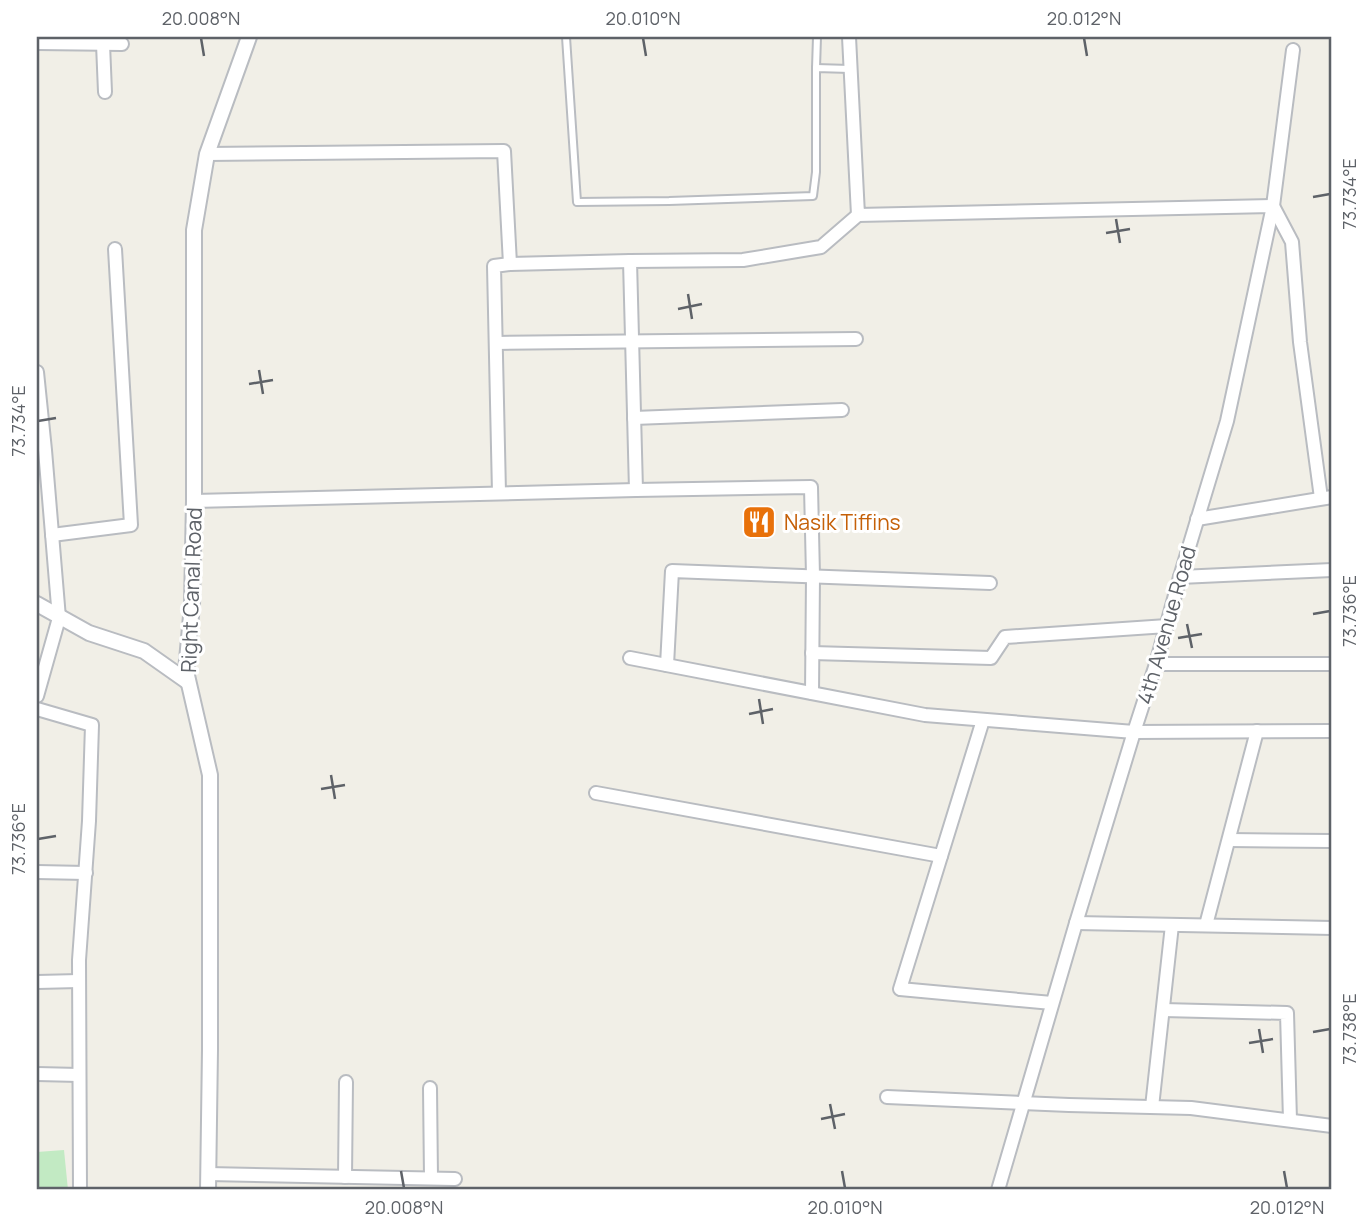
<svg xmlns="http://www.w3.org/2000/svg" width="1369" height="1227" font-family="Manrope,sans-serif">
  <rect width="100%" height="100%" fill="#f1efe7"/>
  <polygon fill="#c2eac3" points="64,1150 68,1190 37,1190 37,1152"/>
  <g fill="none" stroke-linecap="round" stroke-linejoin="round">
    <g stroke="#b9bcc1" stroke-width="10">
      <g id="service">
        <polyline points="566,37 577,202 669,201 813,196 816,172 816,68 850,69"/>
        <polyline points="816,68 817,37"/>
      </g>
    </g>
    <g stroke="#b9bcc1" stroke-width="16">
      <g id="minor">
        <polyline points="849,37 858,215 1273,206 1292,242 1300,342 1321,498"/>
        <polyline points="37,43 122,44"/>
        <polyline points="103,44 105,92"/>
        <polyline points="207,154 504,151 510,264"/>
        <polyline points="496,343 856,339"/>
        <polyline points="37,372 45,450 59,618 37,696"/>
        <polyline points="634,418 842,410"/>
        <polyline points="636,490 630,261 743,260 821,247 858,215"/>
        <polyline points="499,493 494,266 510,264 630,261"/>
        <polyline points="194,501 636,490 811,487 813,576 812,693"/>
        <polyline points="1197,519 1332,497"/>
        <polyline points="52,535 131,525 115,249"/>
        <polyline points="1180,577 1332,570"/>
        <polyline points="812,653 991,658 1005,637 1167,626"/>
        <polyline points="630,658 925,715 1134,732 1332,731"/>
        <polyline points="1156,664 1332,664"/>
        <polyline points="667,665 672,571 990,583"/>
        <polyline points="37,709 92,725 89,821 79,960 80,1190"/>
        <polyline points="983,720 900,989 1052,1003"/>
        <polyline points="596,793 941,856"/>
        <polyline points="1229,840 1332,841"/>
        <polyline points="37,872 86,873"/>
        <polyline points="1076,923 1332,928"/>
        <polyline points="1206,925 1257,731"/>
        <polyline points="37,982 79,981"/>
        <polyline points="1163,1010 1287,1013 1290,1120"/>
        <polyline points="37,1074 79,1075"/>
        <polyline points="430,1088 431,1178"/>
        <polyline points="887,1097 1069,1105 1191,1108 1332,1126"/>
        <polyline points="1152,1107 1172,925"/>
        <polyline points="208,1174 455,1179"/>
        <polyline points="345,1177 346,1082"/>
        <polyline points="998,1190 1076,923 1134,732 1156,664 1180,577 1227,421 1273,206 1293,50"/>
      </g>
    </g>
    <g stroke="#b9bcc1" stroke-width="18">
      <g id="tertiary">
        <polyline points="37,604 89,633 144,651 188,682"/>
        <polyline points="208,1190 210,1050 210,775 186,671 192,605 194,501 194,230 207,154 249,37"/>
      </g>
    </g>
    <use href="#service" stroke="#fff" stroke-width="6"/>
    <use href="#minor" stroke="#fff" stroke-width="12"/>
    <use href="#tertiary" stroke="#fff" stroke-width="14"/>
  </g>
  <path fill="none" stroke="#5e6268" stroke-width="2.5" d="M201,38L204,56M643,38L646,56M1084,38L1087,56M1313,197L1330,194M1116,219L1120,243M1106,233L1130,229M688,294L692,319M678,309L702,304M259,370L263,394M249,384L273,380M38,421L56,418M1313,614L1330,611M1187,624L1192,648M1178,638L1202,634M759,699L763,724M749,714L773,709M331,775L335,799M321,789L345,785M38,839L56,836M1259,1029L1263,1053M1313,1032L1330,1029M1249,1043L1273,1039M830,1104L835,1129M821,1119L845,1114M401,1171L404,1188M842,1171L845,1188M1284,1171L1287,1188"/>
  <defs>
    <g id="restaurant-square" transform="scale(1.75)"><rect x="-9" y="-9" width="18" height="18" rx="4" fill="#e8710a" stroke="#fff"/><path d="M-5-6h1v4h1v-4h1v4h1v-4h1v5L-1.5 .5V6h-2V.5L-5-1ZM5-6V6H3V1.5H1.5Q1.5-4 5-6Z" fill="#fff"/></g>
  </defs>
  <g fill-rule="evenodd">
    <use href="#restaurant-square" x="759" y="522"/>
  </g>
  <g text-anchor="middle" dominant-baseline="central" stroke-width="6" stroke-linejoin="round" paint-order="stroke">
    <g font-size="21" fill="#c56008" stroke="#fff" text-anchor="start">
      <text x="784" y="522">Nasik Tiffins</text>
    </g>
    <g font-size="21" fill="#5e6268" stroke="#fff">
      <text transform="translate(191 590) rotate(-88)">Right Canal Road</text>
      <text transform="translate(1166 625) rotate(-74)">4th Avenue Road</text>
    </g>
  </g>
  <rect width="1369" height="1227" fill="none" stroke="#ffffff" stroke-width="77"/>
  <rect x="38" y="38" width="1292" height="1150" fill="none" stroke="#5e6268" stroke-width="2.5"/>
  <g font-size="18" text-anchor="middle" fill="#5e6268">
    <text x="201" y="25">20.008°N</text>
    <text x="643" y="25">20.010°N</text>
    <text x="1084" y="25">20.012°N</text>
    <text transform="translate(1350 194) rotate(-90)" y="6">73.734°E</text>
    <text transform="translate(19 421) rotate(-90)" y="6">73.734°E</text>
    <text transform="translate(1350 611) rotate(-90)" y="6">73.736°E</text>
    <text transform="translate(19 839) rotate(-90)" y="6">73.736°E</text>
    <text transform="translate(1350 1029) rotate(-90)" y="6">73.738°E</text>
    <text x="404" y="1214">20.008°N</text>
    <text x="845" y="1214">20.010°N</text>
    <text x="1287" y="1214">20.012°N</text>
  </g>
</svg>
